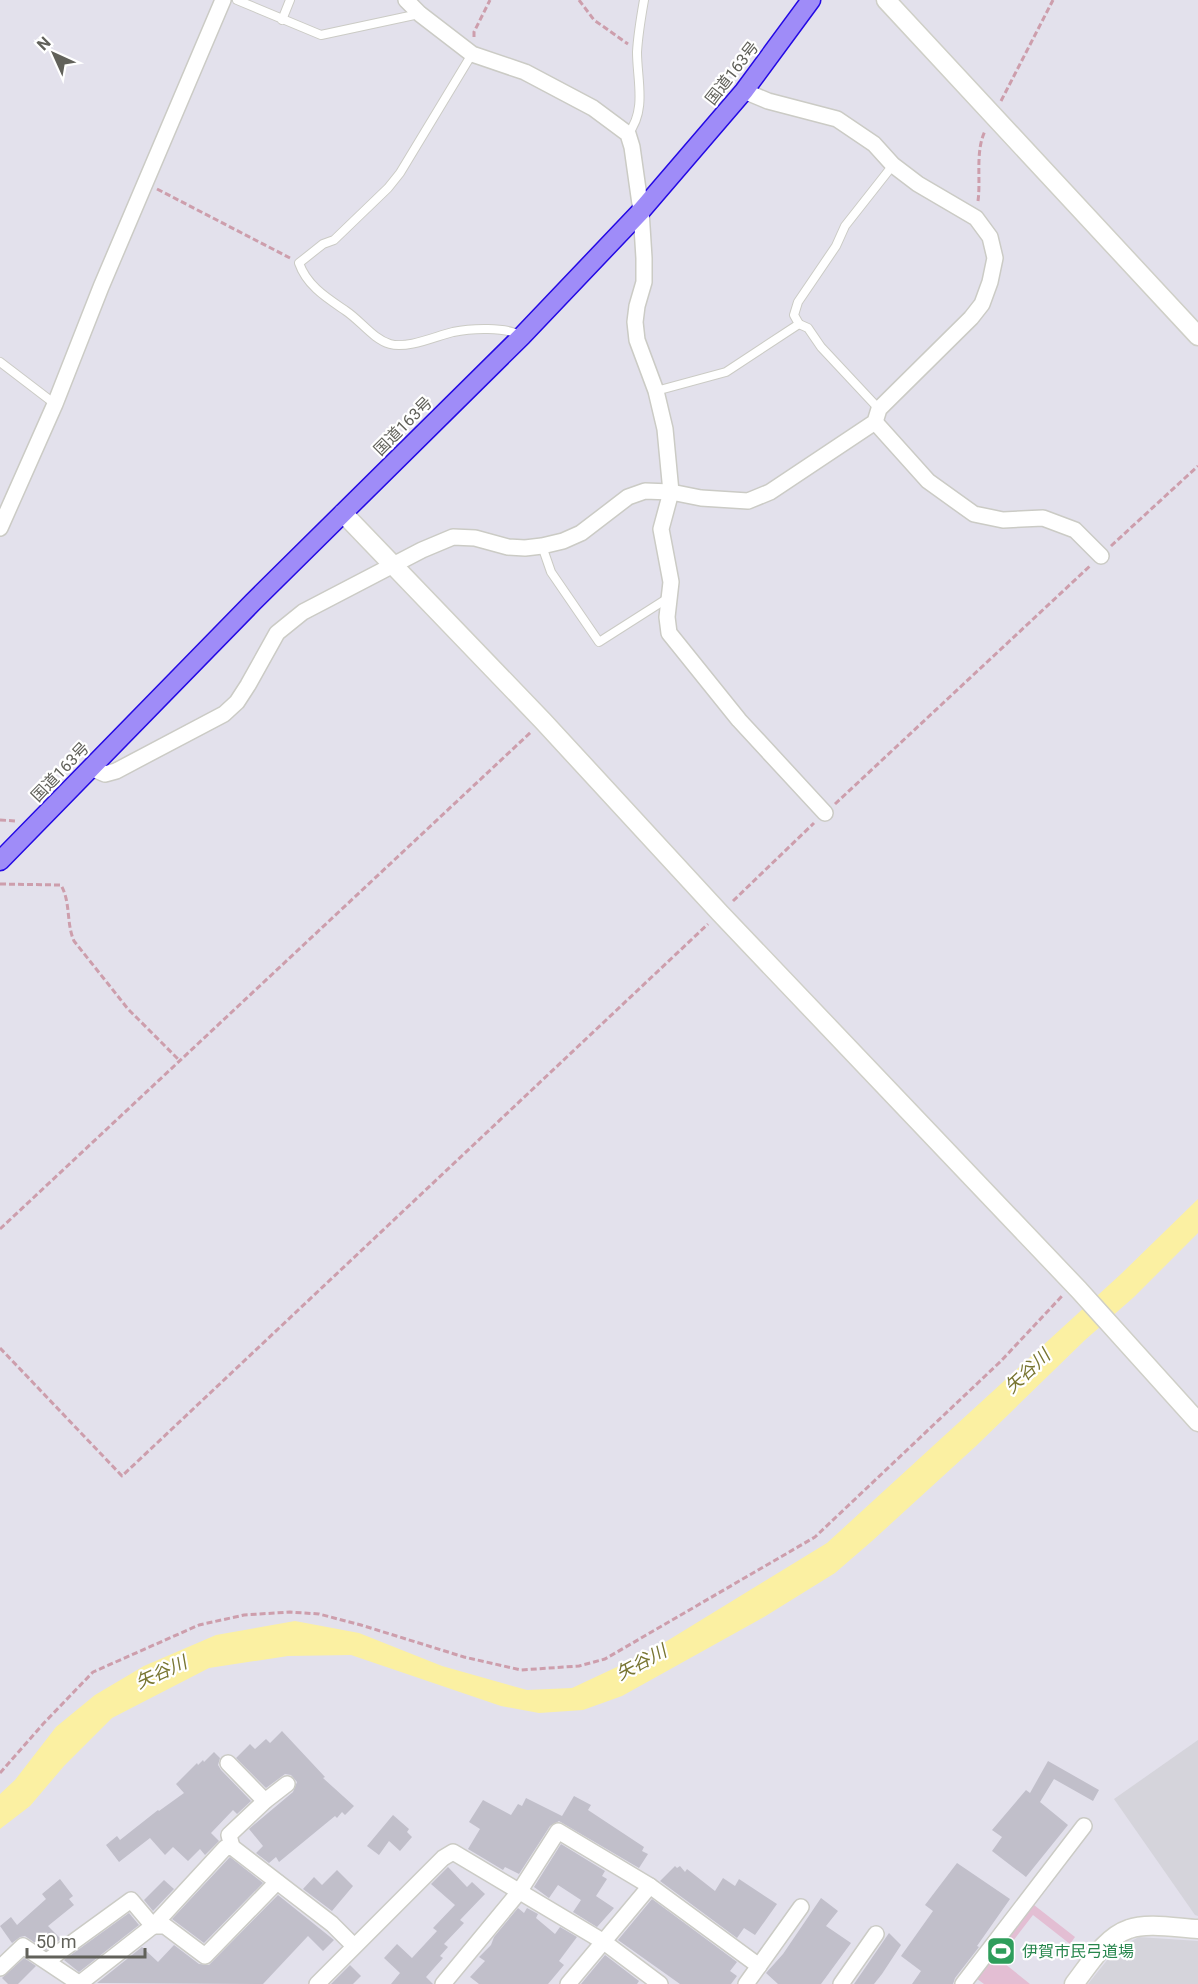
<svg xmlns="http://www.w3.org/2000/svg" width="1198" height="1984" font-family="Roboto,'Noto Sans JP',sans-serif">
  <rect width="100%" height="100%" fill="#e3e1ec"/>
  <g fill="#d5d4db">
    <polygon points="1198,1740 1198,1916 1195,1915 1114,1799"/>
    <polygon points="1139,1937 1198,1941 1198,1984 1088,1984 1116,1949"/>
  </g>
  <polygon fill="#e3bed3" points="1034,1905 1075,1937 1070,1944 1033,1915 999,1959 1030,1984 984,1984 976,1978"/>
  <polygon fill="#fbf0a2" points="1198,1199 1198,1233 1134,1297 1085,1340 976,1446 872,1541 835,1573 764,1617 622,1696 583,1710 539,1713 501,1706 351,1655 288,1656 209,1668 112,1718 64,1766 30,1806 0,1829 0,1794 15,1780 56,1727 95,1695 144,1666 216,1635 295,1621 359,1633 442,1666 527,1690 572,1688 649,1652 827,1543 1121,1274"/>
  <g fill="#c1bfca">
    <polygon points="282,1731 325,1777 323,1778 354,1806 345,1815 342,1812 337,1818 335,1816 279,1862 276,1857 269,1863 256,1853 263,1846 249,1829 293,1792 297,1782 291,1775 285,1774 266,1788 236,1758 250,1744 255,1749 266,1739 270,1743"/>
    <polygon points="214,1752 220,1758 218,1765 221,1770 251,1801 237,1814 233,1810 211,1833 219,1841 205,1855 200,1849 188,1861 173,1847 165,1855 150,1838 119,1862 106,1845 117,1836 120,1840 158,1810 159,1811 184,1793 176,1784 197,1763 198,1765 203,1760 204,1762"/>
    <polygon points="1048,1761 1099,1790 1093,1801 1054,1779 1040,1802 1068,1825 1026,1877 992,1851 1002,1837 992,1830 1026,1790 1030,1793"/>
    <polygon points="574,1796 591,1805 588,1810 644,1847 642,1851 648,1854 639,1868 559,1821 550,1826 519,1874 505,1867 503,1870 468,1849 480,1829 469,1822 483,1800 511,1815 518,1804 522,1806 526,1798 562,1816"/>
    <polygon points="393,1815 409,1829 407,1832 412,1837 400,1851 389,1841 379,1855 367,1846"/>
    <polygon points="561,1844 605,1871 602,1876 607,1879 596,1896 614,1908 597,1927 573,1912 581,1900 558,1885 549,1898 534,1887"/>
    <polygon points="230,1857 263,1883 204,1943 172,1919"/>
    <polygon points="957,1863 1010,1899 977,1946 979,1947 955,1978 953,1984 912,1984 921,1971 901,1956 933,1911 925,1905"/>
    <polygon points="675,1866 677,1868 680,1866 685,1872 687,1869 715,1891 723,1878 735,1886 739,1879 777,1904 755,1935 744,1928 737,1938 660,1881"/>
    <polygon points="448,1867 467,1887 472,1882 485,1894 460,1920 464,1923 444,1944 448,1947 440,1956 443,1958 426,1977 433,1984 391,1984 400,1973 384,1958 397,1944 412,1958 437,1931 433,1928 455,1905 431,1884"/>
    <polygon points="337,1870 353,1886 332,1911 303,1889 314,1877 322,1885"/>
    <polygon points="60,1879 73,1896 69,1899 74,1905 48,1926 61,1939 46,1950 25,1936 20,1937 12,1943 0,1926 11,1917 17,1925 46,1899 42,1894"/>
    <polygon points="164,1880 174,1889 153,1911 144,1900"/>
    <polygon points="278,1895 334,1940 323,1951 308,1936 263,1984 97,1983 142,1947 158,1962 174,1945 199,1964 209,1965"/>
    <polygon points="821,1898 838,1911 826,1926 851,1943 821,1984 778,1984 766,1973 783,1954"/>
    <polygon points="652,1899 737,1962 730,1971 737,1976 731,1984 680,1984 618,1940"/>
    <polygon points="518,1908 524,1913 527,1908 538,1914 536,1918 555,1934 560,1927 577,1937 559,1961 564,1965 548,1984 479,1984 470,1977 485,1961 479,1957 491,1945 494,1937"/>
    <polygon points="129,1913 139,1925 79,1972 64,1960"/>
    <polygon points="889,1933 901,1945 882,1974 874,1984 854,1984"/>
    <polygon points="605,1955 639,1981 637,1984 581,1984"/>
    <polygon points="24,1958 36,1966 18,1984 8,1984 2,1978"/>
    <polygon points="350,1965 361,1976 353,1984 331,1984"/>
  </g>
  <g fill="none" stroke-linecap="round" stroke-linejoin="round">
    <g stroke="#cbcbc5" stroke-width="10">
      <g id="lane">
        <polyline points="237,0 321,35 419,14"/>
        <polyline points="282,20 290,0"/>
        <path d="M472,54L400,173L388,188L334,240L323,244L299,263C307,286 327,298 346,311C361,321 373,339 390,344C408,349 436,336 453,332C472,328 504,327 521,335"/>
        <path d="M628,134C647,110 637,80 637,52C638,35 641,17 644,0"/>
        <polyline points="799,324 808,328 821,347 879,409"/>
        <polyline points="0,362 55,404"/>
        <polyline points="656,391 726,372 799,324 794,315 798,302 836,246 845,226 893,165"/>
        <polyline points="542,546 551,572 599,642 668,598"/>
      </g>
    </g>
    <g stroke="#cbcbc5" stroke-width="18">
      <g id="street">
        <polyline points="406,0 420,14 472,54 525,72 593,108 628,134 632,147 641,211 644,258 644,282 637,306 635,322 637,340 656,391 665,429 671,492 661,529 671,582 667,617 669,633 739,720 825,813"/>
        <polyline points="875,422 928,481 974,514 1003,520 1043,518 1075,530 1101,556"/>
        <polyline points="0,528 55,404 101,287 223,0"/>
        <polyline points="91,768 105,774 116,771 224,714 237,702 248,685 277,633 303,612 422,550 453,537 475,538 508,547 525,548 542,546 563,541 581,533 628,497 645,491 671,492 701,498 748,501 770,492 875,422 879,409 971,318 982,304 990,282 995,258 990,237 976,218 918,184 893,165 874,144 837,119 768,101 744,91"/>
        <polyline points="228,1763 265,1801"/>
        <polyline points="232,1847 229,1835 265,1801 287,1784"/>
        <polyline points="47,1961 131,1900 153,1926 165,1926 205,1956 277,1882"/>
        <polyline points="0,1968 23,1946 80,1984"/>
        <polyline points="79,1984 153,1926 225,1848 232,1847 332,1924 354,1946"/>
        <polyline points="317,1984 443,1858 453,1852 604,1942 660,1984"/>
        <polyline points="443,1984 519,1892 558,1831 650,1886 759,1966"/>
        <polyline points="568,1984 650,1886"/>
        <polyline points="746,1984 801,1907"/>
        <polyline points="841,1984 876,1934"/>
        <polyline points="963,1984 1084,1826"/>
      </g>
    </g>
    <g stroke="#cfcfc7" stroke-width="21">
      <g id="secondary">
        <polyline points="886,0 1198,336"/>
        <polyline points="343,513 543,721 720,913 1079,1290 1198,1422"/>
        <path d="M1074,1984C1089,1965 1105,1937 1129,1929C1147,1922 1178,1928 1198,1929"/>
      </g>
    </g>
    <g stroke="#2409e4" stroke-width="21">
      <polyline id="highway" points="0,861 253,602 522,336 641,211 744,91 811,0"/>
    </g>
    <g stroke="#cd9eac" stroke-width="3" stroke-dasharray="6 3" stroke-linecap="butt">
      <polyline points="579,0 594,20 628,44"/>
      <polyline points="474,37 474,32 490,0"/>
      <polyline points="1001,101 1053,0"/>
      <polyline points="157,189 290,258"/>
      <path d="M978,201C981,179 975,152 985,131"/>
      <polyline points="1111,546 1198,466"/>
      <polyline points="835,804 1091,565"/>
      <polyline points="0,820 16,821"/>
      <path d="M0,884L61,885C71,903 66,923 74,941L128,1009L180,1061"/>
      <polyline points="733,901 814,823"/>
      <polyline points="0,1229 531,732"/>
      <polyline points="0,1348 122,1476 708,924"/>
      <polyline points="0,1773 43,1724 93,1672 199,1625 244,1615 290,1612 319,1614 361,1625 464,1657 521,1670 579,1666 605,1659 815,1537 1001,1361 1062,1296"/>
    </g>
    <use href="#lane" stroke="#fff" stroke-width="8"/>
    <use href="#street" stroke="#fff" stroke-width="15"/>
    <use href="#secondary" stroke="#fff" stroke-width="18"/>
    <use href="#highway" stroke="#9f8cf8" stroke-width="18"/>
  </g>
  <defs>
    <g id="stadium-square" transform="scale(1.5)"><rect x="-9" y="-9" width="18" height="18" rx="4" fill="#2e9e5b" stroke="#fff"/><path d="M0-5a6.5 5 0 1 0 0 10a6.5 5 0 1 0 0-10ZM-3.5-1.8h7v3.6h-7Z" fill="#fff"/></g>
  </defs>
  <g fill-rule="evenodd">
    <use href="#stadium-square" x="1001" y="1951"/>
  </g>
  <g text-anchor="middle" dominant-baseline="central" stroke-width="4.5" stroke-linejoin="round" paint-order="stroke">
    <g font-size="16" fill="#61615a" stroke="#fff">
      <text transform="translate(732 73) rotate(-52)">国道163号</text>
      <text transform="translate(403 426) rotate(-45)">国道163号</text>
      <text transform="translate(60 772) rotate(-46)">国道163号</text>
    </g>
    <g font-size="16" fill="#27864d" stroke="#fff" text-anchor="start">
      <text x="1022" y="1951">伊賀市民弓道場</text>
    </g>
    <g font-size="18" font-style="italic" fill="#787531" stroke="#fff">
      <text transform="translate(1027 1371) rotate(-43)">矢谷川</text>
      <text transform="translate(641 1662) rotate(-28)">矢谷川</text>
      <text transform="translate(161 1672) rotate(-24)">矢谷川</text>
    </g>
  </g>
  <g transform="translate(54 54) rotate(315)" stroke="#ffffff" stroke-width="4.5" paint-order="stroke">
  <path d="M0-4.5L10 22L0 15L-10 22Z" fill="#61615a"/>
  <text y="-9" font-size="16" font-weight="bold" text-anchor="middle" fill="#61615a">N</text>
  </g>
  <path d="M27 1948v9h118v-9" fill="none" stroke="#61615a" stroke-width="3"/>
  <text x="36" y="1948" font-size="18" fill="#61615a" stroke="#ffffff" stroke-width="4.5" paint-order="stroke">50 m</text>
</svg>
